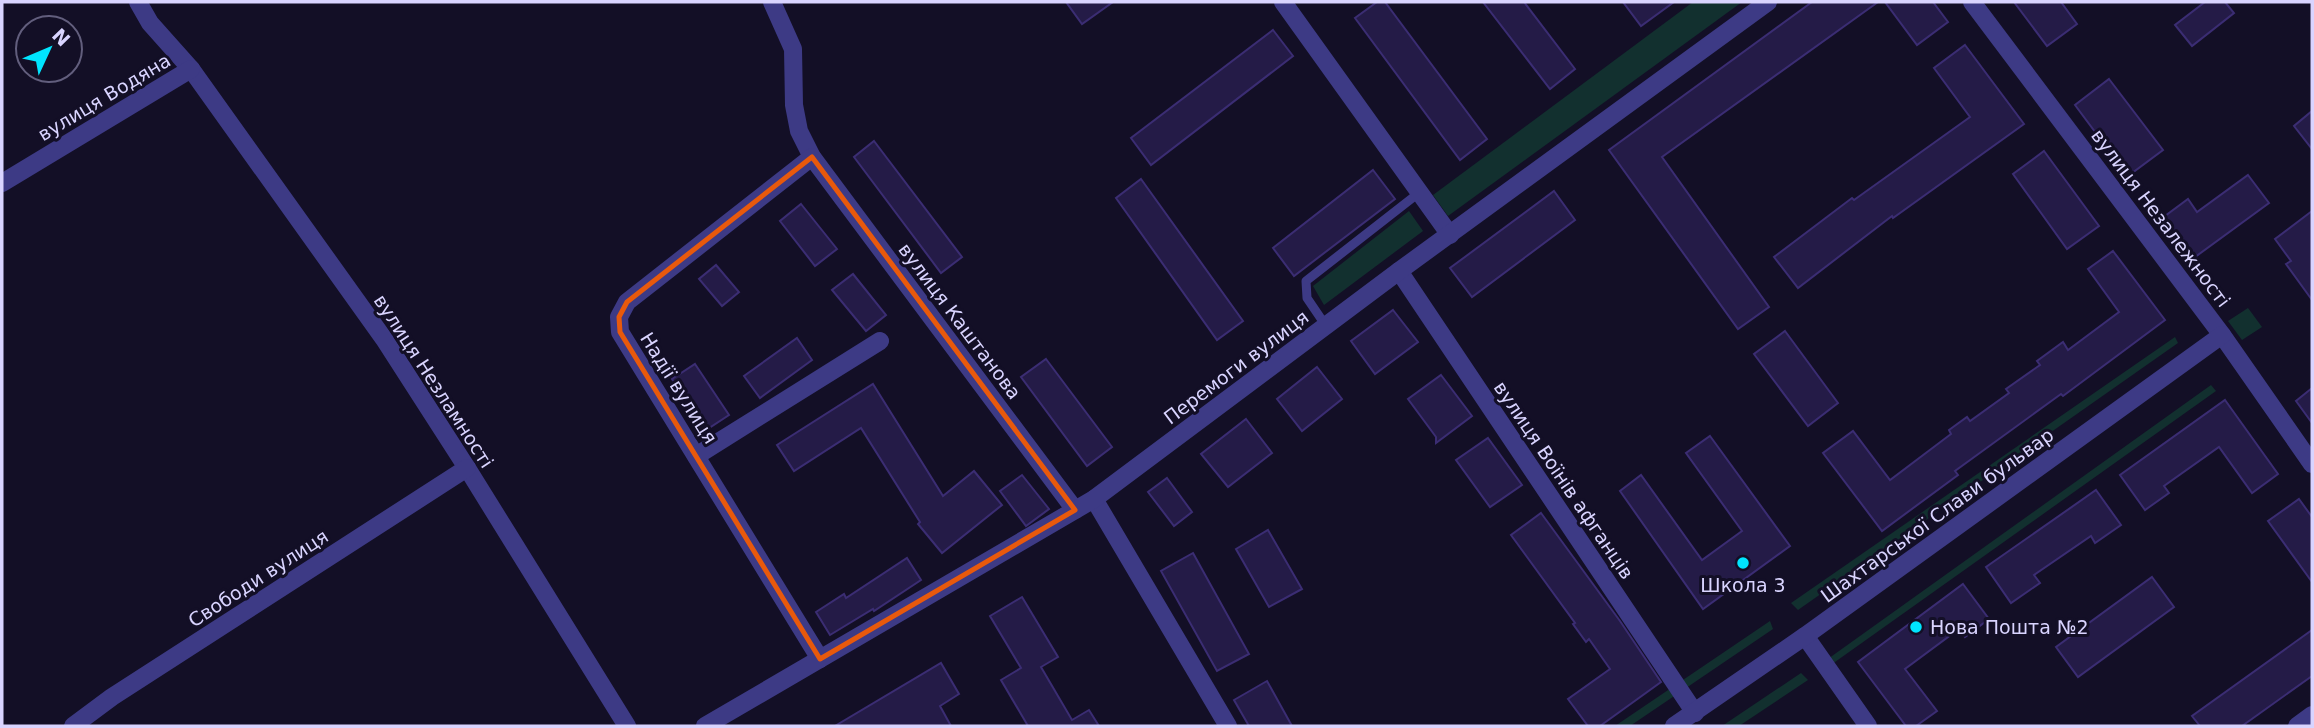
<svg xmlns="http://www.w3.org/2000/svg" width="2314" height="728" font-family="'DejaVu Sans',sans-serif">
  <rect width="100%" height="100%" fill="#130f26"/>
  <g fill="#12302f">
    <polygon points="1693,2 1742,2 1448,216 1433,195"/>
    <polygon points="1409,211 1423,231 1324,305 1313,286"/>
    <polygon points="2248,308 2262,327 2242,340 2228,321"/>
    <polygon points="2175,337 2178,343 1798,610 1791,603"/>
    <polygon points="2211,385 2216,391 1828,667 1825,661"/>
    <polygon points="1770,621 1773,629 1630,726 1615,726"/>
    <polygon points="1801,673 1808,680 1739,726 1722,726"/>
  </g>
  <g fill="#241b47" stroke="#3b2d73" stroke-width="2">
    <polygon points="1066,2 1113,2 1082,24"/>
    <polygon points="1377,2 1385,2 1487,139 1460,160 1355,18"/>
    <polygon points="1483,2 1524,2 1575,69 1550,89"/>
    <polygon points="1623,2 1674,2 1641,26"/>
    <polygon points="1812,2 1878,2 1662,157 1769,307 1738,329 1609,150"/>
    <polygon points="1885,2 1933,2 1948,22 1917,45"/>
    <polygon points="2014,2 2061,2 2077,24 2047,46"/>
    <polygon points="2205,2 2225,2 2234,13 2192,46 2175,25"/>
    <polygon points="1273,30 1293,56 1151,165 1131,138"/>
    <polygon points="1965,45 2024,124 1893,218 1892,216 1798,288 1774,257 1852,198 1854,200 1970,117 1934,68"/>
    <polygon points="2109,79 2163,150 2128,176 2075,105"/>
    <polygon points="2312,111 2312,149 2294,126"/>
    <polygon points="874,141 962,257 941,273 854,157"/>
    <polygon points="2044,151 2099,226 2067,249 2013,174"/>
    <polygon points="1373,170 1395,199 1294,276 1273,248"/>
    <polygon points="2248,175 2269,203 2191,260 2161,219 2188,199 2197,212"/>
    <polygon points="1141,179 1243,321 1217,340 1116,198"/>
    <polygon points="1554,191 1575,220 1472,297 1450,268"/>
    <polygon points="801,204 837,249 815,266 780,221"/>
    <polygon points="2312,211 2312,300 2286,264 2291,261 2275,239"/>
    <polygon points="2113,251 2165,320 2063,396 2061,394 1955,471 1958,475 1882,531 1823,453 1853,431 1890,480 1951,434 1949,430 1967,417 1970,421 2009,393 2006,389 2040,365 2037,361 2063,342 2068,350 2119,312 2088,269"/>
    <polygon points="716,265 739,292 722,306 699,279"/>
    <polygon points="853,274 886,315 866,331 832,290"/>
    <polygon points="1393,310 1418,342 1375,374 1351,341"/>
    <polygon points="1785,331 1838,403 1808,426 1754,354"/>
    <polygon points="797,338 812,360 760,398 744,376"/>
    <polygon points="1046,359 1112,447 1087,466 1021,377"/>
    <polygon points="695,364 729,415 706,430 672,379"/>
    <polygon points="1317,367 1342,399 1302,431 1277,399"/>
    <polygon points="1441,375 1472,416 1436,443 1436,437 1408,399"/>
    <polygon points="873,384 943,496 974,471 1002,505 942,553 918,524 920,522 861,428 794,471 777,445"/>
    <polygon points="2312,388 2312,423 2296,401"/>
    <polygon points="2225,400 2278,474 2252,493 2219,447 2164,486 2169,493 2145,510 2120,475"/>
    <polygon points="1246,419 1272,453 1228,487 1201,454"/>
    <polygon points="1710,436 1790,546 1703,609 1620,491 1641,475 1702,560 1742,531 1686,453"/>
    <polygon points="1488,438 1522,485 1490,507 1456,460"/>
    <polygon points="1022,475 1049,509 1026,526 1000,491"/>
    <polygon points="1167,478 1192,512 1174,526 1148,492"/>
    <polygon points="2096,490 2121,525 2095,543 2091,536 2034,575 2040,583 2011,603 1986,567"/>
    <polygon points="2299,499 2312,517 2312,582 2268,521"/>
    <polygon points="1541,513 1620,621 1661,682 1600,726 1588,726 1568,699 1610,669 1589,639 1586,642 1573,624 1575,623 1511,535"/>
    <polygon points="1268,530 1302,589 1269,607 1236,549"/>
    <polygon points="1193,553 1249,654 1217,671 1161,571"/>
    <polygon points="907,558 921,580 874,611 873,609 830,635 816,612 844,594 846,598"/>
    <polygon points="2152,577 2174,607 2078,677 2056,647"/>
    <polygon points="1963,584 1989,619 1965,637 1959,629 1905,669 1937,711 1916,726 1906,726 1858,662"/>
    <polygon points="1022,597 1058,657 1041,667 1072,720 1089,710 1099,726 1028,726 1001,680 1021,668 990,616"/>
    <polygon points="2312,630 2312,676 2242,726 2200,726 2192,716"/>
    <polygon points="941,663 959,694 940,706 951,726 835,726"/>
    <polygon points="1267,681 1292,726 1249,726 1234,700"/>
  </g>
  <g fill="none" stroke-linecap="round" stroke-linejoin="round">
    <polyline stroke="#3d3a85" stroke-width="9" points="1326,326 1307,298 1306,281 1420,192"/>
    <g stroke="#3d3a85" stroke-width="18">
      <polyline points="138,2 150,23 191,69 384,339 467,468 627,726"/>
      <polyline points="772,2 793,49 794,105 799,131 812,157 1075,510"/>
      <polyline points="1283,2 1450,235"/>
      <polyline points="1972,2 2222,335 2312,464"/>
      <polyline points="812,157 627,302 619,317 620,332 820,659"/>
      <polyline points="2,183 191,69"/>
      <polyline points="1399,271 1695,713"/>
      <polyline points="696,456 880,341"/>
      <polyline points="1094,499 1228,726"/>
      <polyline points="1805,636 1868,726"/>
      <polyline points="73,726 112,697 467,468"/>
      <polyline points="705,726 1094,499 1399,271 1768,2"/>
      <polyline points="1674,726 1805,636 2222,335"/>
      <polyline points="2297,726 2312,715"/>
    </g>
  </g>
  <path fill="none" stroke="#e8590c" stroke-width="5" stroke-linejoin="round" d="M812,157L1075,510L820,659L620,332L619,317L627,302Z"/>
  <g fill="#00e5ff" stroke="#130f26" stroke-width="2.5">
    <circle cx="1743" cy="563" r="7"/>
    <circle cx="1916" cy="627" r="7"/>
  </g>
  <g text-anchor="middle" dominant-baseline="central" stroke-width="6" stroke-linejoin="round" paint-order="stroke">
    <g font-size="19" fill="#d9d4ff" stroke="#130f26">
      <text transform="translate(104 97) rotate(-31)">вулиця Водяна</text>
      <text transform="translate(2161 218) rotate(53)">вулиця Незалежності</text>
      <text transform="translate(960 321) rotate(53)">вулиця Каштанова</text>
      <text transform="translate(1236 367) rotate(-37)">Перемоги вулиця</text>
      <text transform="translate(434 381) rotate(57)">вулиця Незламності</text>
      <text transform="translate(679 388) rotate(58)">Надії вулиця</text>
      <text transform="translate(1564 480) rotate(56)">вулиця Воїнів афганців</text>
      <text transform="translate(1937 515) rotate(-36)">Шахтарської Слави бульвар</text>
      <text transform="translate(258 578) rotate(-33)">Свободи вулиця</text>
    </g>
    <g font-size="19" fill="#d9d4ff" stroke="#130f26">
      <text x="1743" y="585">Школа 3</text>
      <text x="1930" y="627" text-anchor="start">Нова Пошта №2</text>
    </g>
  </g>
  <rect width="2314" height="728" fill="none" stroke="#d9d4ff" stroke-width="7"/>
  <g transform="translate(49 49) rotate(46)"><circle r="33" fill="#130f26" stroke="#625e7d" stroke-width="2"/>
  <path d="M0-5L12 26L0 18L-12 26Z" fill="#00e5ff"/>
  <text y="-10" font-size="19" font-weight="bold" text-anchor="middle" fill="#d9d4ff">N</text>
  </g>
</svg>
